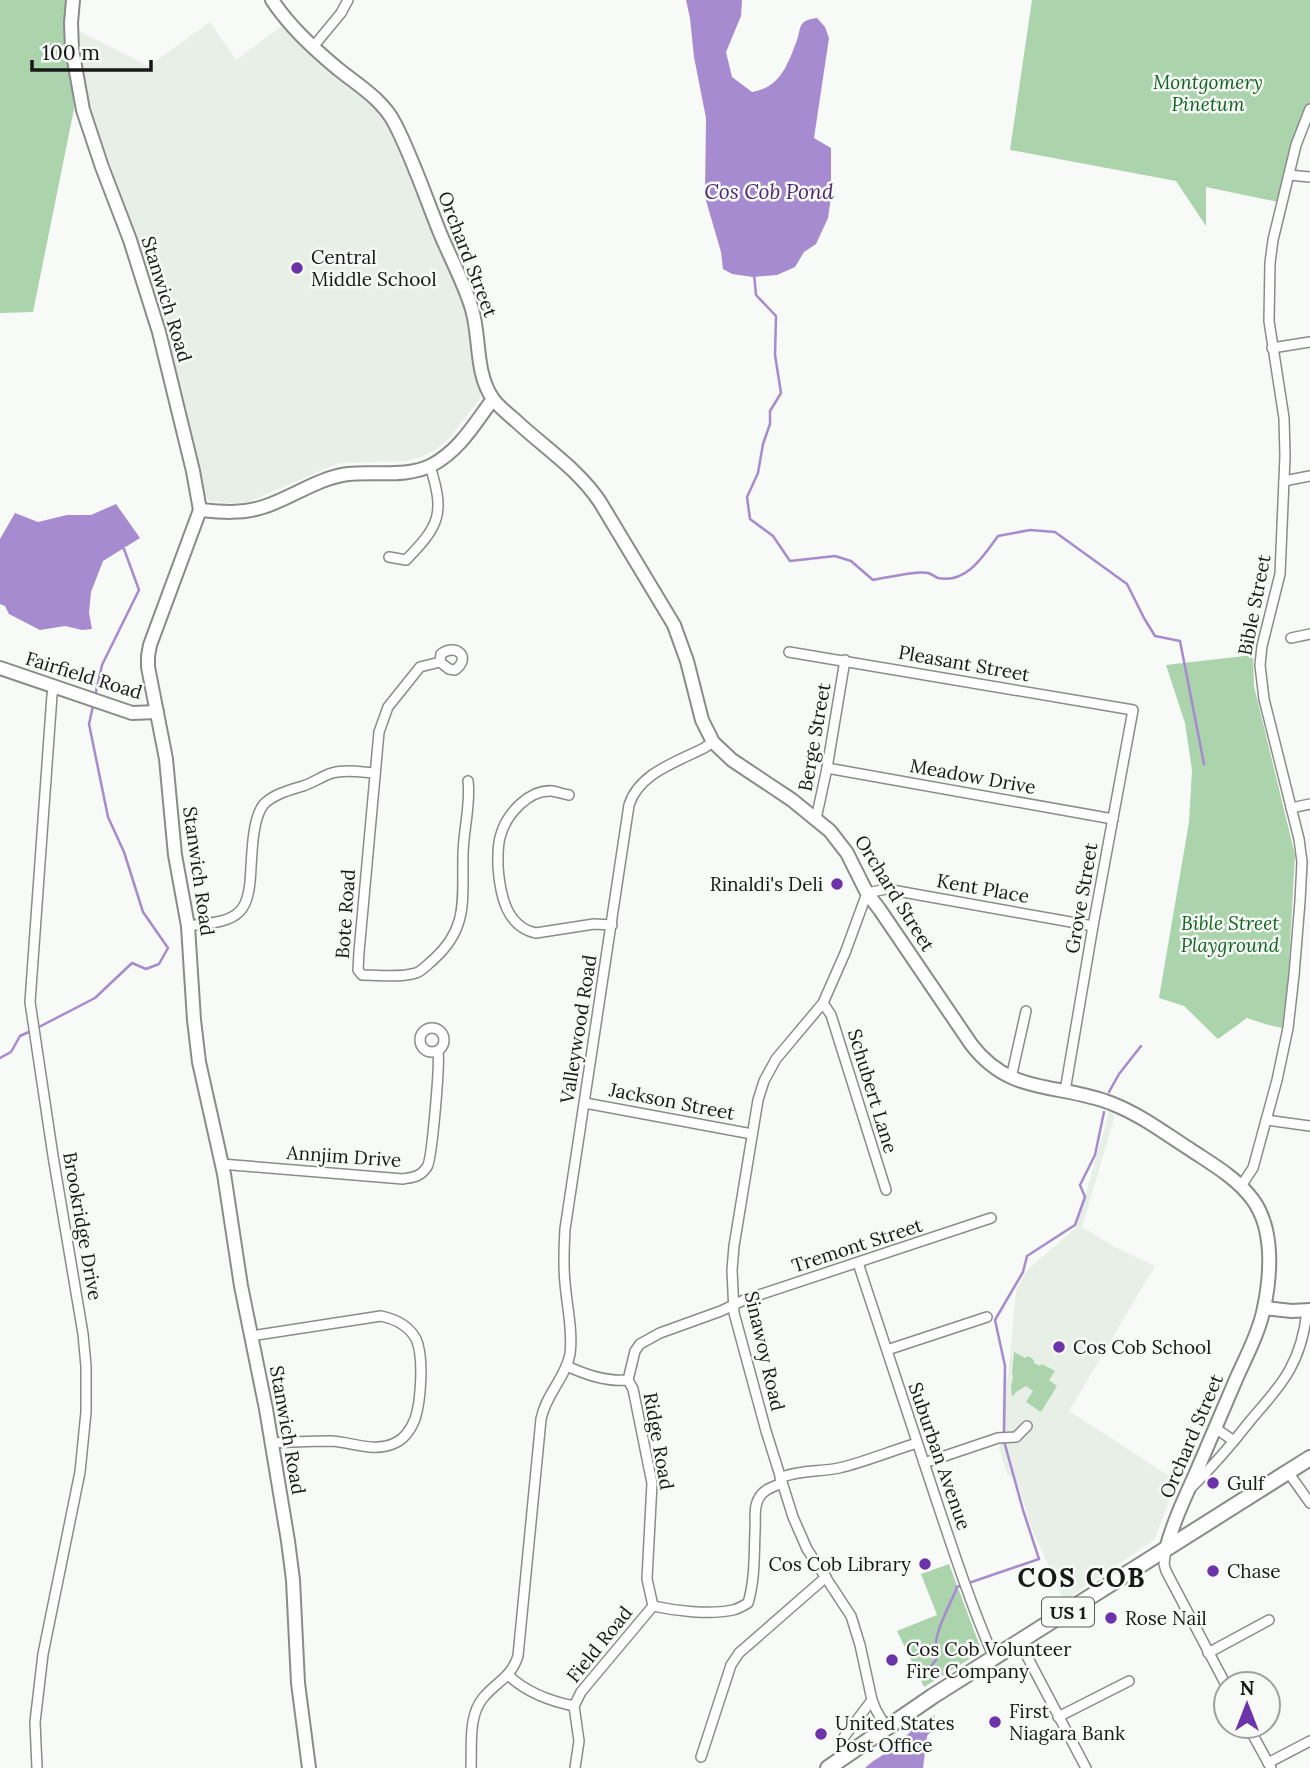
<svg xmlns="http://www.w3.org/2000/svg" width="1310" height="1768" font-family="Lora,serif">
  <rect width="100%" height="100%" fill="#f7faf7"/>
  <g fill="#e7efe7">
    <polygon points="210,22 236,60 283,25 375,108 386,121 467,314 473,360 481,397 447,441 435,450 421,457 406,461 339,463 248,502 229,503 210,501 205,497 164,326 136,236 94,119 83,82 75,29 149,66"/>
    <polygon points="1109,1112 1115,1115 1082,1227 1115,1247 1155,1266 1069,1411 1177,1481 1154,1540 1064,1601 1032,1529 1017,1482 1007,1474 999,1448 1002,1431 1003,1378 1008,1379 1015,1300 1017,1288 1028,1269 1076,1228"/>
  </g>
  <g fill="#abd3ac">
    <polygon points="0,0 68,0 67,5 74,109 33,312 0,313"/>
    <polygon points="1032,0 1310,0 1310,103 1304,116 1283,203 1206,187 1206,226 1176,181 1010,150"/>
    <polygon points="1253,655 1254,686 1295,855 1288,981 1282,1028 1265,1024 1247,1018 1218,1039 1184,1006 1159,998 1189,822 1192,770 1185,723 1166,665"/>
    <polygon points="1014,1352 1025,1358 1028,1356 1034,1360 1034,1363 1040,1366 1042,1364 1055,1371 1049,1380 1057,1386 1041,1412 1026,1402 1033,1391 1026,1386 1016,1392 1012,1397 1011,1386 1013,1378 1012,1373"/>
    <polygon points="949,1564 981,1649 981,1652 924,1687 897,1631 937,1615 921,1574"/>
  </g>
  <g fill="#a68bd0">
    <path d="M686,0H742L741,16L726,52L732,77L752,92C780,88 788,64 797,40C799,35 799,28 802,24C806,19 812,19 817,18L825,27L829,38L814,138L831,148V197L828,218L816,244L804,252L795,267L777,275L753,277L732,274L723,269L721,252L705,197L706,118L694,57L690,18Z"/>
    <polygon points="116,504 140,538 103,561 91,592 89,613 92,629 82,630 65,626 40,630 9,614 5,606 0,604 0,539 15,513 38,522 67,515 91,515"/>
    <path d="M934,1715L937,1724L927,1736L923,1768H865C875,1758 888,1753 898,1744C909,1733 920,1722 934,1715Z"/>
  </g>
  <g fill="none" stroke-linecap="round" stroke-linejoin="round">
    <g stroke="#a68bd0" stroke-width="2.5">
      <path d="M754,274L756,295L776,316L775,355L781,393L770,411V424L763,444L758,473L747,497L750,519L773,536L790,561L835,556L851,561L873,580C886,578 917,570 928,573C932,574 935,577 938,578C967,584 984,555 998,536L1030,530L1055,532L1127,584L1144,618L1155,636L1180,641L1204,764"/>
      <polyline points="95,696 102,665 139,590 124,549 122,548"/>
      <polyline points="37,1028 95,998 132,963 146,969 159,964 168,948 143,912 124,852 108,817 89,724 93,706"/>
      <polyline points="0,1058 11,1052 20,1036 31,1031"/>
      <polyline points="1109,1092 1119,1074 1141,1046"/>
      <polyline points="1004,1434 1005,1366 995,1320 1023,1272 1027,1256 1075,1225 1085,1197 1080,1185 1095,1155 1104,1112"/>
      <path d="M926,1672L936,1660C936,1654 935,1648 936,1642C938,1624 951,1604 957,1587L1039,1559L1023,1510L1004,1441"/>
    </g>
    <g stroke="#8a8c8a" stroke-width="12">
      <g id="street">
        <polyline points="313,47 341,13 348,0"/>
        <polyline points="1289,175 1310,177"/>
        <polyline points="1272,348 1310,342"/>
        <polyline points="1284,481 1310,476"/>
        <path d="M389,557L406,560C440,525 445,514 430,466"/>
        <polyline points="1291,638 1310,634"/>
        <polyline points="789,652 1133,710 1093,926 1065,1091"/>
        <path d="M440,662L449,669L455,670C472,657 456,643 441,654L440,662L420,667L388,707L379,732L359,952L358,970L362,975C380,975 399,978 416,973C422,971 428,964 433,960C469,928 462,899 463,856C463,830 471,806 468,781"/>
        <polyline points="827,768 1113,819"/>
        <path d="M569,795C563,794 558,792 552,791C529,789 507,814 501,834C497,845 498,857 498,867C500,894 506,927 536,933L594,924L612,925"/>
        <polyline points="1291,808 1310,804"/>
        <polyline points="816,819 827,768 845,660"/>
        <path d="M188,926C204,923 227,924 239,912C247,905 249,892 250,882C252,862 251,819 264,804C274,794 290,790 303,786C313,783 322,776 332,773C345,769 361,772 374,773"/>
        <polyline points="823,1003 831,1015 886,1190"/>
        <circle cx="432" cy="1040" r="12"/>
        <polyline points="1011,1078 1026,1011"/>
        <polyline points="585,1103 752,1134"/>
        <polyline points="1266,1120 1310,1126"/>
        <path d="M221,1164L403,1179C414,1177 420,1177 427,1167C432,1160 440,1064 438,1051"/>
        <polyline points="1241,1186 1253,1168 1277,1080 1288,1028 1294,975 1300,901 1302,862 1299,839 1264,699 1260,665 1262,646 1280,574 1285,456 1284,418 1269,321 1270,263 1273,240 1296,145 1310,109"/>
        <path d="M858,1263C883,1337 907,1412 932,1487C951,1544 970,1603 994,1658"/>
        <path d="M251,1336L381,1316C395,1319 409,1326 416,1339C424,1356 421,1401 415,1419C411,1429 404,1439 395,1443C374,1453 352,1442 331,1441C311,1441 292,1442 272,1443"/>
        <polyline points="887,1350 987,1317"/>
        <path d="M567,1366C586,1375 606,1382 628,1380"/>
        <polyline points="1215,1428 1234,1441"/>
        <polyline points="924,1463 998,1438 1016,1437 1027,1426"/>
        <polyline points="1288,1472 1310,1503"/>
        <path d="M780,1478C798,1470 820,1472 839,1468C865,1462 891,1451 917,1443"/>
        <path d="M1192,1487C1213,1466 1232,1444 1250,1421C1264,1404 1280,1388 1290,1369C1300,1351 1305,1330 1307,1311"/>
        <polyline points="1166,1549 1164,1564 1166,1571 1226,1685"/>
        <polyline points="653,1606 647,1579 652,1483 633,1389 628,1380 635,1351 640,1344 660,1333 721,1311 744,1300 991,1218"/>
        <polyline points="1020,1643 1086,1768"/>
        <polyline points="1208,1653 1269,1620"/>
        <path d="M508,1675C526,1692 549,1701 574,1706"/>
        <polyline points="1058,1717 1129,1681"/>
        <polyline points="1248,1726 1271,1768"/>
        <polyline points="886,1727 876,1710 872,1700 860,1645 851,1616 807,1549 793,1517 766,1431 734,1313 732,1270 734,1246 758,1100 764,1081 776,1059 823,1003 845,953 867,893 886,889 1093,926"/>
        <polyline points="701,1757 731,1665 739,1653 826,1577"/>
        <polyline points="839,1759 844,1737 872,1700"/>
        <polyline points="1268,1763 1310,1741"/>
        <polyline points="37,1768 35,1722 43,1654 80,1472 86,1412 86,1366 83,1334 53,1156 30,1002 52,695 54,687"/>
        <path d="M471,1768C472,1746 468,1716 483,1698C496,1682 511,1678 518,1656L541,1419C546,1394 566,1377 570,1354C573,1331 567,1307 565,1283C563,1265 564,1247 565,1229L629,805C639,773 677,762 704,748L713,742"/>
        <path d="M575,1768L579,1741L574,1706L581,1692L653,1606C676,1611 709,1615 733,1610C738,1609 743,1606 748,1603C755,1580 754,1555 755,1531C756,1521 753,1507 759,1498C764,1489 773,1487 782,1483"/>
      </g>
    </g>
    <g stroke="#8a8c8a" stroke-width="16">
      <g id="secondary">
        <polyline points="73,0 71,23 72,49 83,110 102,167 130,240 159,332 193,471 200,510 150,645 148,656 148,667 166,759 175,855 188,926 194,1020 199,1062 224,1174 241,1286 266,1409 288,1541 293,1580 298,1683 309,1768"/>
        <path d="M272,0C290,27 313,48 338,69C358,85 383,100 395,124C413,159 425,196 440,233C450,257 463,281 471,306C481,335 474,372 493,399C499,407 508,414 516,421C545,448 578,469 600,502L674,625L687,661L702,720L713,742L732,760L792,800L830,831L847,853L867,893L880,910L971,1044C1011,1097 1059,1082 1113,1104C1141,1115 1166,1134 1191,1150C1212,1164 1237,1178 1253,1200C1274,1229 1271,1274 1264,1308C1259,1332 1247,1355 1237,1377C1223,1410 1209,1442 1195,1475C1184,1499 1173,1523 1166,1549"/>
        <path d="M200,510C221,512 242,514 263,507C292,498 317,478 348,474C375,471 407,478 432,465C460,450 475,423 493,399"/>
        <polyline points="0,668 132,713 157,712"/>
        <polyline points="1264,1308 1292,1311 1310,1310"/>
      </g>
    </g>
    <g stroke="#8a8c8a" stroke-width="18">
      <polyline id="primary" points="828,1768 933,1696 1310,1458"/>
    </g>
    <use href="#street" stroke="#fff" stroke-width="9"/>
    <use href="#secondary" stroke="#fff" stroke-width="12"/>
    <use href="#primary" stroke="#fff" stroke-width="14"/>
  </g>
  <g fill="#6c33aa" stroke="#f7faf7" stroke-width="2.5">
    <circle cx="297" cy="268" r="7"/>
    <circle cx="837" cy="884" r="7"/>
    <circle cx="1059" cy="1347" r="7"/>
    <circle cx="1213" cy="1483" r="7"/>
    <circle cx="925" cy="1564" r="7"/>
    <circle cx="1213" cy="1571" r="7"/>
    <circle cx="1111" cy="1618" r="7"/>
    <circle cx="892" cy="1660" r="7"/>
    <circle cx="995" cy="1722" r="7"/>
    <circle cx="821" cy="1734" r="7"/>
  </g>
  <g text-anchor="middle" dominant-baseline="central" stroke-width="5" stroke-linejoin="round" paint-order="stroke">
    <rect fill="#f7faf7" stroke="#5a5c5a" stroke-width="2" x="1042" y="1597.5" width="52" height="29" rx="5"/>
    <g font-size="18" font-weight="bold" fill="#171817">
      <text x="1068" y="1612">US 1</text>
    </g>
    <g font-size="19" font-style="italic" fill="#0d651c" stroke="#f7faf7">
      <text x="1208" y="82">Montgomery<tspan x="1208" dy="22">Pinetum</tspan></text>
      <text x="1230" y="923">Bible Street<tspan x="1230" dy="22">Playground</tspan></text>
    </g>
    <g font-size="19" fill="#171817" stroke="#f7faf7">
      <text transform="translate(468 254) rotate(69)">Orchard Street</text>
      <text transform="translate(167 299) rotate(73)">Stanwich Road</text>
      <text transform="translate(1254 605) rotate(-79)">Bible Street</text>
      <text transform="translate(964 663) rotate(10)">Pleasant Street</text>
      <text transform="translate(84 675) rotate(17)">Fairfield Road</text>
      <text transform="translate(814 737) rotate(-80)">Berge Street</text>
      <text transform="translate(973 776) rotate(10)">Meadow Drive</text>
      <text transform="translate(199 871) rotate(82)">Stanwich Road</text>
      <text transform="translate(983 888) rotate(10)">Kent Place</text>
      <text transform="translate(895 893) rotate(58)">Orchard Street</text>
      <text transform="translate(1081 898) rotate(-80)">Grove Street</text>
      <text transform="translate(345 914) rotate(-86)">Bote Road</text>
      <text transform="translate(578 1029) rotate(-81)">Valleywood Road</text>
      <text transform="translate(873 1091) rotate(73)">Schubert Lane</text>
      <text transform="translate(672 1101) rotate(11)">Jackson Street</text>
      <text transform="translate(344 1156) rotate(4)">Annjim Drive</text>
      <text transform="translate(83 1226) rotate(80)">Brookridge Drive</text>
      <text transform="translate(857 1245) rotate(-18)">Tremont Street</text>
      <text transform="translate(765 1351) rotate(77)">Sinawoy Road</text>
      <text transform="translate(288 1430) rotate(80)">Stanwich Road</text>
      <text transform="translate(1191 1436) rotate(-67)">Orchard Street</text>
      <text transform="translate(659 1441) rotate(80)">Ridge Road</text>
      <text transform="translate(940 1456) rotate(71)">Suburban Avenue</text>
      <text transform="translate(599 1644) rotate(-51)">Field Road</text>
    </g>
    <g font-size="19" fill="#171817" stroke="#f7faf7" text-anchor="start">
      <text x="311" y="257">Central<tspan x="311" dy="22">Middle School</tspan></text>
      <text x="823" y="884" text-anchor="end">Rinaldi's Deli</text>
      <text x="1073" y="1347">Cos Cob School</text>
      <text x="1227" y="1483">Gulf</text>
      <text x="911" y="1564" text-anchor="end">Cos Cob Library</text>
      <text x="1227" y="1571">Chase</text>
      <text x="1125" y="1618">Rose Nail</text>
      <text x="906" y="1649">Cos Cob Volunteer<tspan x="906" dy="22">Fire Company</tspan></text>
      <text x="1009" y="1711">First<tspan x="1009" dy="22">Niagara Bank</tspan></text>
      <text x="835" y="1723">United States<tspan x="835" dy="22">Post Office</tspan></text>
    </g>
    <g font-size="21" font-style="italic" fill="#4d2778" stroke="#f7faf7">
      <text x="769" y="191">Cos Cob Pond</text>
    </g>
    <g font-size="26" font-weight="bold" letter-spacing="2" fill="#171817" stroke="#f7faf7">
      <text x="1082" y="1577">COS COB</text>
    </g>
  </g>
  <g transform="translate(1247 1705)"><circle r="33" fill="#f7faf7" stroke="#9da09d" stroke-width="2"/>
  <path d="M0-5L12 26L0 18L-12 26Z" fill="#6c33aa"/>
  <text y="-10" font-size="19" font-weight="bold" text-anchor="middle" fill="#171817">N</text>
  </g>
  <path d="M32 60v10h119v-10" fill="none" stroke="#171817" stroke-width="3.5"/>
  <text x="42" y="60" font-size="21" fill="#171817" stroke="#f7faf7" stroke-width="5" paint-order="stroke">100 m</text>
</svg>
